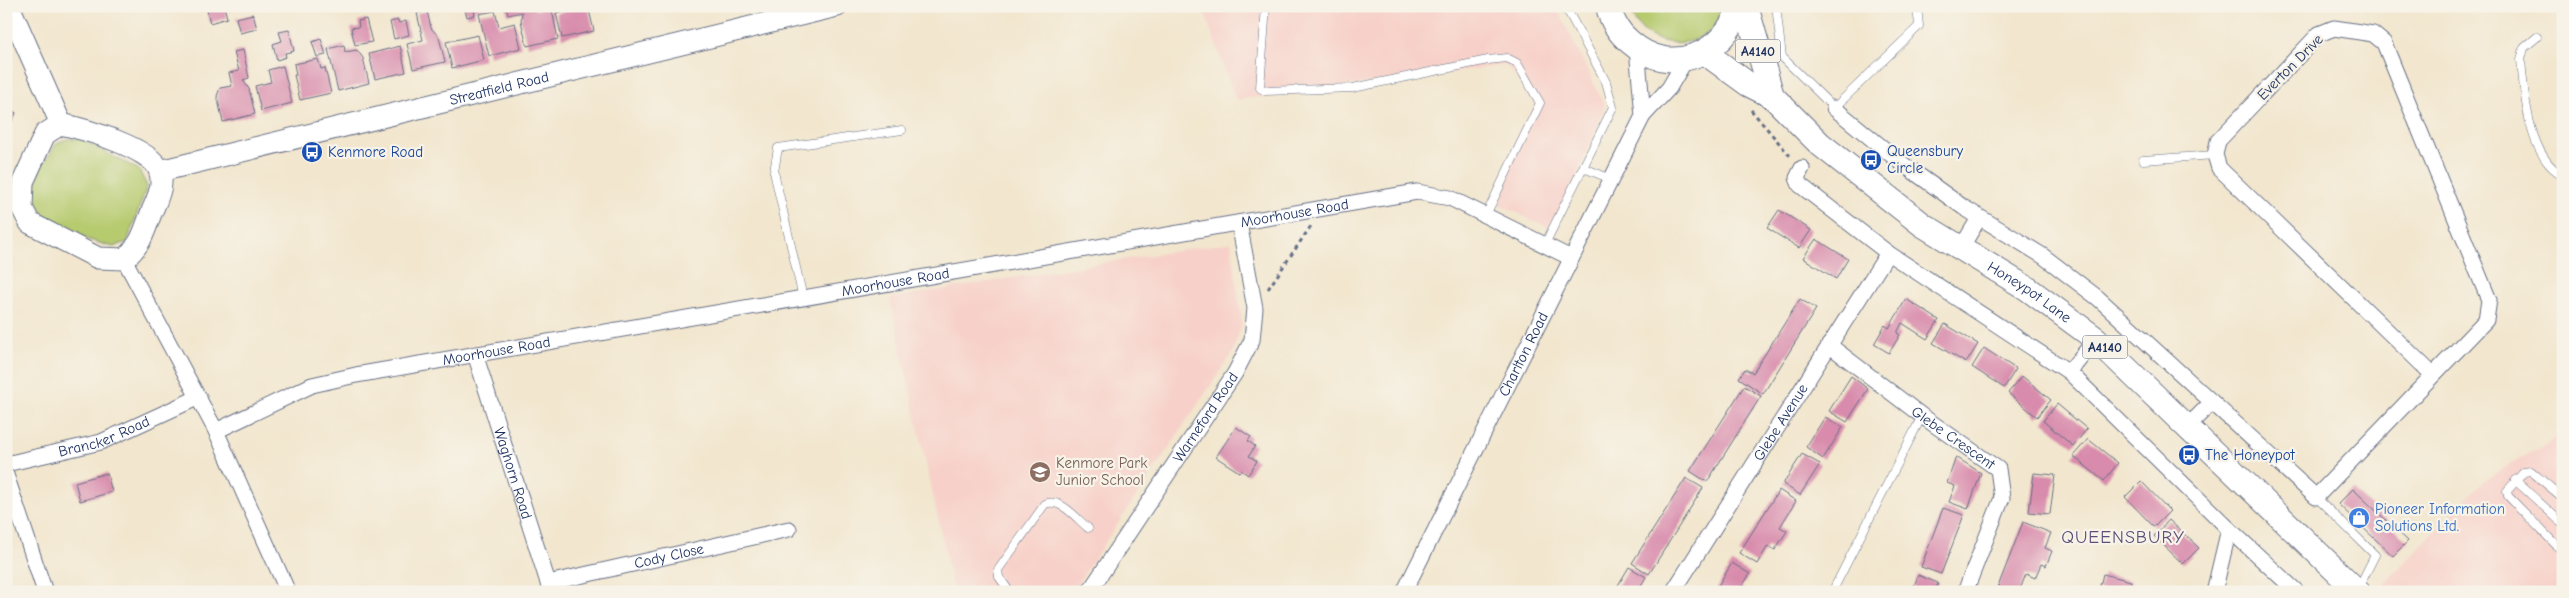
<svg xmlns="http://www.w3.org/2000/svg" width="2569" height="598" font-family="'Comic Neue',sans-serif">
  <rect width="100%" height="100%" fill="#f7f3e8"/>
  <filter id="ink" filterUnits="userSpaceOnUse"><feTurbulence type="fractalNoise" baseFrequency=".02" numOctaves="2"/><feDisplacementMap in="SourceGraphic" scale="10" xChannelSelector="R" yChannelSelector="G"/><feConvolveMatrix kernelMatrix="1 2 1 2 8 2 1 2 1" color-interpolation-filters="sRGB"/></filter>
  <filter id="wash" filterUnits="userSpaceOnUse"><feTurbulence type="fractalNoise" baseFrequency=".0096" numOctaves="4" result="noise"/><feDisplacementMap in="SourceGraphic" scale="20" xChannelSelector="R" yChannelSelector="G"/><feGaussianBlur stdDeviation="1.12" result="paint"/><feColorMatrix in="noise" values="0 0 0 0 0 0 0 0 0 0 0 0 0 0 0 0 0 1.4 0 .05"/><feComposite in="paint" operator="in"/></filter>
  <g filter="url(#wash)">
    <rect width="100%" height="100%" fill="#f2e6ce"/>
    <g fill="#f7d1c9">
      <polygon points="1202,6 1547,6 1559,12 1605,106 1555,231 1491,200 1537,102 1506,65 1236,100"/>
      <polygon points="1231,242 1242,324 1233,352 1072,592 954,592 890,298"/>
      <polygon points="2563,434 2563,592 2386,592 2381,587 2484,480"/>
    </g>
    <g fill="#b6ca6e" stroke="#687c66">
      <path d="M1629,6H1726C1713,54 1641,56 1629,6Z"/>
      <polygon points="67,139 81,139 139,170 147,186 127,242 113,247 76,236 37,212 32,197 40,169 57,143"/>
    </g>
    <g id="blocks">
      <g fill="#d88bac">
        <polygon points="206,6 224,6 227,18 210,23"/>
        <polygon points="464,6 485,6 485,7 474,10 475,15 467,17"/>
        <polygon points="506,6 534,6 535,10 547,7 548,11 552,10 558,39 527,46 521,21 522,12 508,15"/>
        <polygon points="585,6 588,6 594,31 562,38 556,13"/>
        <polygon points="427,11 431,28 439,37 445,62 413,69 407,44 423,40 417,13"/>
        <polygon points="495,11 499,27 515,23 521,48 489,56 479,14"/>
        <polygon points="253,14 257,29 240,33 236,18"/>
        <polygon points="366,19 372,42 355,45 351,28 359,27 358,21"/>
        <polygon points="398,20 399,23 406,21 409,35 394,39 390,22"/>
        <polygon points="289,30 294,51 285,53 286,57 277,60 273,44 282,41 279,32"/>
        <polygon points="478,35 484,60 452,68 446,42"/>
        <polygon points="321,39 326,55 317,57 312,42"/>
        <polygon points="344,45 345,52 357,50 363,58 369,83 338,91 328,49"/>
        <polygon points="400,46 406,72 375,79 369,54"/>
        <polygon points="243,50 249,78 243,80 249,89 255,114 223,122 217,96 220,88 232,86 229,73 239,71 234,52"/>
        <polygon points="318,59 321,69 325,68 331,93 300,100 294,75 296,75 294,64"/>
        <polygon points="283,66 292,103 261,111 255,86 271,82 268,70"/>
        <polygon points="6,108 16,113 6,133"/>
        <polygon points="1779,210 1811,230 1799,248 1767,228"/>
        <polygon points="1816,239 1848,259 1836,279 1803,258"/>
        <polygon points="1800,299 1816,309 1763,394 1739,378 1745,369 1753,373"/>
        <polygon points="1906,299 1939,320 1927,339 1902,323 1897,333 1900,335 1889,353 1874,344 1885,325 1889,328"/>
        <polygon points="1945,324 1978,344 1966,363 1933,343"/>
        <polygon points="1984,348 2016,369 2004,388 1972,367"/>
        <polygon points="1851,376 1868,389 1847,422 1829,411"/>
        <polygon points="2022,376 2051,400 2037,417 2008,393"/>
        <polygon points="1744,386 1761,396 1707,482 1690,471"/>
        <polygon points="2057,404 2087,429 2073,446 2043,421"/>
        <polygon points="1825,417 1843,427 1823,459 1806,447"/>
        <polygon points="1236,427 1251,437 1248,441 1255,446 1249,456 1257,461 1248,475 1241,470 1239,472 1216,457"/>
        <polygon points="2088,439 2118,463 2104,481 2073,456"/>
        <polygon points="1802,454 1820,464 1800,495 1783,484"/>
        <polygon points="1956,457 1981,473 1968,509 1949,502 1955,486 1947,483"/>
        <polygon points="107,473 112,492 80,501 75,482"/>
        <polygon points="2034,473 2055,475 2050,514 2029,512"/>
        <polygon points="1686,478 1703,488 1649,574 1632,563"/>
        <polygon points="2141,481 2170,511 2154,527 2125,497"/>
        <polygon points="2353,489 2408,541 2393,556 2338,504"/>
        <polygon points="1779,490 1796,501 1780,527 1787,531 1775,550 1768,546 1757,564 1739,553"/>
        <polygon points="1943,508 1964,515 1941,574 1921,567"/>
        <polygon points="2169,520 2199,548 2183,564 2154,536"/>
        <polygon points="2023,522 2051,533 2045,548 2052,551 2046,566 2041,564 2035,578 2026,574 2019,592 1996,592"/>
        <polygon points="1732,563 1750,574 1741,588 1747,592 1720,592 1716,589"/>
        <polygon points="1629,567 1646,577 1637,592 1614,592"/>
        <polygon points="2103,574 2131,581 2129,592 2099,590"/>
        <polygon points="1918,575 1938,583 1935,592 1912,592"/>
      </g>
    </g>
  </g>
  <g filter="url(#ink)">
    <use href="#blocks" fill-opacity="0" stroke="#666f85" stroke-width="1"/>
    <g fill="none" stroke-linecap="round" stroke-linejoin="round">
      <g stroke="#666f85" stroke-width="9">
        <g id="lane">
          <polyline points="1266,6 1260,88 1265,91 1353,88 1488,60 1507,58 1517,63 1540,103 1486,215"/>
          <polyline points="1776,6 1782,57 1834,108 1919,26 1917,6"/>
          <path d="M2537,37L2524,48L2521,60C2524,94 2529,159 2563,175"/>
          <polyline points="2143,160 2215,155"/>
          <polyline points="1584,168 1611,179"/>
          <polyline points="1545,244 1613,107 1606,82 1569,13 1560,6"/>
          <polyline points="803,298 774,172 778,148 902,130"/>
          <polyline points="2515,480 2563,524"/>
          <polyline points="2316,497 2375,555 2359,587"/>
          <polyline points="2563,498 2531,471 2524,472 2507,491 2508,496 2563,552"/>
          <path d="M1010,592L999,577L998,570L1045,504C1060,497 1076,518 1088,528"/>
          <polyline points="1832,592 1922,416"/>
        </g>
      </g>
      <g stroke="#666f85" stroke-width="17">
        <g id="street">
          <polyline points="1637,48 1643,116"/>
          <polyline points="1834,108 1900,162 1963,207 2043,256 2098,298 2316,497 2486,320 2489,300 2384,43 2373,34 2334,28 2319,34 2218,141 2215,155 2219,168 2433,375"/>
          <polyline points="1802,168 1797,178 1800,185 1888,253 2069,372 2229,529 2297,592"/>
          <polyline points="1961,248 1979,218"/>
          <polyline points="124,259 216,431 288,592"/>
          <path id="s1" d="M1829,345L1922,416L1998,469L2002,498L1965,592"/>
          <path id="s2" d="M475,354L551,592"/>
          <polyline points="2069,372 2096,339"/>
          <polyline points="2188,426 2212,402"/>
          <path id="s3" d="M216,431L312,385L356,375L1417,192L1450,198L1571,258"/>
          <path id="s4" d="M6,464L101,442L199,397"/>
          <polyline points="6,475 45,592"/>
          <path id="s5" d="M548,583L789,529"/>
          <path id="s6" d="M1089,592L1235,373L1252,340L1255,308L1239,223"/>
          <path id="s7" d="M1404,592L1643,116L1669,88L1686,59"/>
          <path id="s8" d="M1673,592L1888,253"/>
          <polyline points="2214,592 2229,529"/>
        </g>
      </g>
      <g stroke="#666f85" stroke-width="23">
        <g id="secondary">
          <polyline points="9,6 61,124"/>
          <path d="M61,124C84,129 151,148 159,170C165,184 157,199 152,211C143,233 143,243 124,259L98,258L30,223L22,208L23,182L45,134Z"/>
          <path id="s9" d="M160,171L837,6"/>
        </g>
      </g>
      <g stroke="#666f85" stroke-width="26">
        <g id="primary">
          <path d="M1608,6C1611,20 1619,33 1630,42C1671,78 1724,55 1740,6"/>
          <polyline points="1746,6 1772,96"/>
          <path id="s10" d="M1704,52L1748,84L1772,96L1820,144L1923,225L2028,289L2096,339L2358,592"/>
        </g>
      </g>
      <g stroke="#666f85" stroke-width="3" stroke-dasharray="4 4" stroke-linecap="butt">
        <polyline points="1751,110 1791,157"/>
        <polyline points="1268,289 1311,226"/>
      </g>
      <use href="#lane" stroke="#fff" stroke-width="8"/>
      <use href="#street" stroke="#fff" stroke-width="15"/>
      <use href="#secondary" stroke="#fff" stroke-width="21"/>
      <use href="#primary" stroke="#fff" stroke-width="24"/>
    </g>
  </g>
  <defs>
    <g id="bus-disc" transform="scale(1.125)"><circle r="9.5" fill="#1a4fb4" stroke="#f7f3e8"/><path d="M-5-6H5V4H4V6H2V4H-2V6H-4V4H-5ZM-3.5-4V0h7V-4ZM-3.5 1.2v1.5H-2V1.2ZM2 1.2v1.5H3.5V1.2Z" fill="#fff"/></g>
    <g id="school-disc" transform="scale(1.125)"><circle r="9.5" fill="#8d6e63" stroke="#f7f3e8"/><path d="M0-5L7-2L0 1L-7-2ZM-4 1L0 2.5L4 1V4Q0 6-4 4Z" fill="#fff"/></g>
    <g id="shop-disc" transform="scale(1.125)"><circle r="9.5" fill="#3f7fe0" stroke="#f7f3e8"/><path d="M-5-2.5h2.3a2.7 3.5 0 0 1 5.4 0H5L5.5 6h-11ZM-1.5-2.5h3a1.5 2.3 0 0 0-3 0Z" fill="#fff"/></g>
  </defs>
  <g fill-rule="evenodd">
    <use href="#bus-disc" x="312" y="152"/>
    <use href="#bus-disc" x="1871" y="160"/>
    <use href="#bus-disc" x="2189" y="455"/>
    <use href="#school-disc" x="1040" y="472"/>
    <use href="#shop-disc" x="2359" y="518"/>
  </g>
  <g text-anchor="middle" dominant-baseline="central" stroke-width="4.5" stroke-linejoin="round" paint-order="stroke">
    <g fill="#f7f3e8" stroke="#5d6a87" stroke-width="1">
      <rect x="1735.5" y="39.5" width="45" height="23" rx="4"/>
      <rect x="2082.5" y="335.5" width="45" height="23" rx="4"/>
    </g>
    <g font-size="14" font-weight="bold" fill="#1b2f5e">
      <text x="1758" y="51">A4140</text>
      <text x="2105" y="347">A4140</text>
    </g>
    <g font-size="15" fill="#1b2f5e" stroke="#f7f3e8">
      <text transform="translate(2290 67) rotate(-45)">Everton Drive</text>
      <text stroke="none"><textPath href="#s9" startOffset="349">Streatfield Road</textPath></text>
      <text stroke="none"><textPath href="#s3" startOffset="1104">Moorhouse Road</textPath></text>
      <text stroke="none"><textPath href="#s3" startOffset="699">Moorhouse Road</textPath></text>
      <text stroke="none"><textPath href="#s10" startOffset="406">Honeypot Lane</textPath></text>
      <text stroke="none"><textPath href="#s3" startOffset="294">Moorhouse Road</textPath></text>
      <text stroke="none"><textPath href="#s7" startOffset="266">Charlton Road</textPath></text>
      <text stroke="none"><textPath href="#s6" startOffset="210">Warneford Road</textPath></text>
      <text stroke="none"><textPath href="#s8" startOffset="201">Glebe Avenue</textPath></text>
      <text stroke="none"><textPath href="#s4" startOffset="102">Brancker Road</textPath></text>
      <text stroke="none"><textPath href="#s1" startOffset="155">Glebe Crescent</textPath></text>
      <text stroke="none"><textPath href="#s2" startOffset="125">Waghorn Road</textPath></text>
      <text stroke="none"><textPath href="#s5" startOffset="124">Cody Close</textPath></text>
    </g>
    <g font-size="15" fill="#164399" stroke="#f7f3e8" text-anchor="start">
      <text x="1887" y="151">Queensbury<tspan x="1887" dy="17">Circle</tspan></text>
      <text x="328" y="152">Kenmore Road</text>
      <text x="2205" y="455">The Honeypot</text>
    </g>
    <g font-size="15" fill="#785e54" stroke="#f7f3e8" text-anchor="start">
      <text x="1056" y="463">Kenmore Park<tspan x="1056" dy="17">Junior School</tspan></text>
    </g>
    <g font-size="15" fill="#366cbe" stroke="#f7f3e8" text-anchor="start">
      <text x="2375" y="509">Pioneer Information<tspan x="2375" dy="17">Solutions Ltd.</tspan></text>
    </g>
    <g font-size="18" letter-spacing="1" fill="#5d4f79" stroke="#f7f3e8">
      <text x="2123" y="537">QUEENSBURY</text>
    </g>
  </g>
  <rect width="2569" height="598" fill="none" stroke="#f7f3e8" stroke-width="25"/>
</svg>
